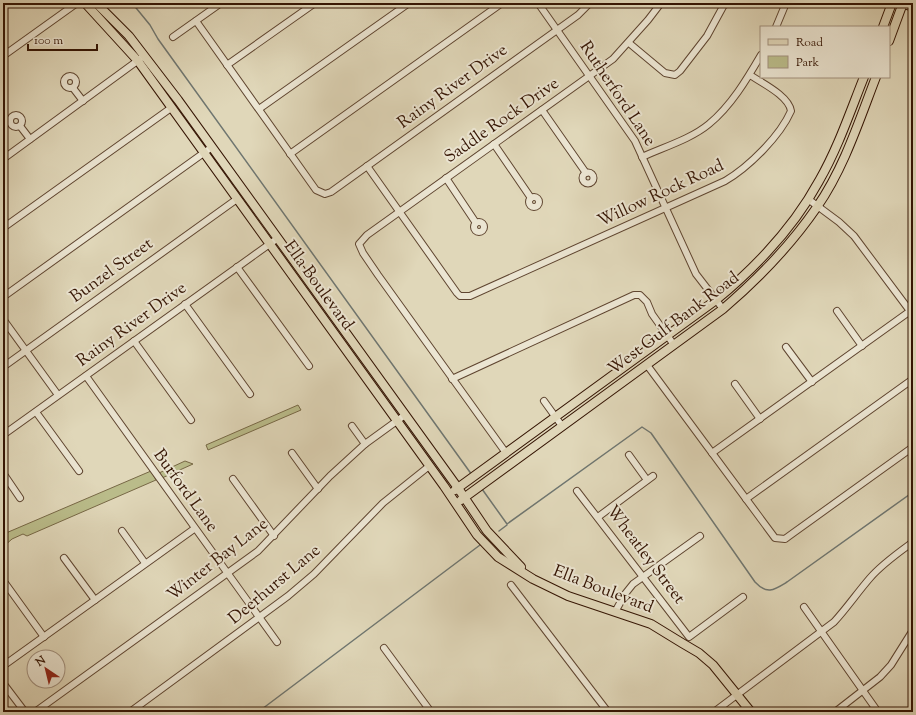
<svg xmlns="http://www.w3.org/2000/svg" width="916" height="715" font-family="'Sorts Mill Goudy',serif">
  <rect width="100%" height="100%" fill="#e0d7b9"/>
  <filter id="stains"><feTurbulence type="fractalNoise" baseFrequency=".005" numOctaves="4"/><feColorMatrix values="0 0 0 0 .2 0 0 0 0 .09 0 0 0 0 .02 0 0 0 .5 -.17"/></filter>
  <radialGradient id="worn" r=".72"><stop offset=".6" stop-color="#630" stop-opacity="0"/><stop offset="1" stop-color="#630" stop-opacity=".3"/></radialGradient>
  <g fill="#babc8a" stroke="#776846">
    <polygon points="298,405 301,410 208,450 206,445"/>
    <polygon points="185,461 193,464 162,478 159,473"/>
    <polygon points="151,471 156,480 27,536 23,534 12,539 3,547 3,535 6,533"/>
  </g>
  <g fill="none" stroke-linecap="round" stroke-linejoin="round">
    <g stroke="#6f7670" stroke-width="1.5">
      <polyline points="132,3 150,25 158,39 472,475"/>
      <path d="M482,489L507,524L642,427L651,433L755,582C767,595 774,590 787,582L913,492"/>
      <polyline points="499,531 507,525"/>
      <polyline points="258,712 480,545"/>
    </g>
    <g stroke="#5f4530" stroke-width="8">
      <g id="minor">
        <polyline points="538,3 635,141 696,274 723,309"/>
        <polyline points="196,21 316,190 325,194 331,192 578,15 590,3"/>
        <polyline points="776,27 786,3"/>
        <polyline points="173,37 221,3"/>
        <polyline points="629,43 665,73 675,75 680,71 707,36 725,3"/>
        <polyline points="3,56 77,3"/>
        <polyline points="227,65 315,3"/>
        <circle cx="70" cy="82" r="6"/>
        <polyline points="73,88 83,101"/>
        <polyline points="259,109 409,3"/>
        <polyline points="542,110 586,173"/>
        <circle cx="16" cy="121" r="6"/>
        <polyline points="20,126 30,139"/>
        <polyline points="494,144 531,198"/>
        <polyline points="290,154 502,3"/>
        <path d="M642,157C664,147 691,139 709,124C731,106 747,79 761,55"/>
        <polyline points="3,159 140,59"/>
        <path d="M367,166L457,293L460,296H470L725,181C749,167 780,136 791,111C789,96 762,83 750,75"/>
        <circle cx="588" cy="178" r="5.5"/>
        <polyline points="446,178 476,223"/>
        <circle cx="534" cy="202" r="5"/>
        <polyline points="808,199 839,222 854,236 913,315"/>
        <circle cx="479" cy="227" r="5"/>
        <polyline points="3,228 171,108"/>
        <polyline points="237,267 309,366"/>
        <polyline points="3,297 212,147"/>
        <polyline points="185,304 250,394"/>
        <polyline points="837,311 862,346"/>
        <polyline points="3,319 58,395"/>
        <polyline points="134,341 191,420"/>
        <polyline points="786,347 812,382"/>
        <polyline points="647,365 775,538 785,539 789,536 913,447"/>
        <polyline points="3,367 237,199"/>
        <polyline points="86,376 277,642"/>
        <polyline points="452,379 634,295 640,295 647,302 652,314 674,345"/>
        <polyline points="735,384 760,419"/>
        <polyline points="544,401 562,426"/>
        <polyline points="36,412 79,471"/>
        <polyline points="352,426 365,444"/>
        <polyline points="3,435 278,238"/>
        <polyline points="292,453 318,489"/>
        <polyline points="506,453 378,275 363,253 359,244 367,235 613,59 648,20 661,3"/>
        <polyline points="712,453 913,309"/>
        <polyline points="629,455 647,480"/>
        <polyline points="3,473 20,498"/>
        <polyline points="233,479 274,536"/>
        <polyline points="577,491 689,637 743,597"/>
        <polyline points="746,499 913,379"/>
        <polyline points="598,517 653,476"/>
        <polyline points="122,531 145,563"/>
        <polyline points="64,558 95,600"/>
        <polyline points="5,583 44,637"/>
        <polyline points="511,585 608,712"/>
        <polyline points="804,607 878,712"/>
        <polyline points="615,612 625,594 633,584 700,536"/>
        <polyline points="384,648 431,712"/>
        <polyline points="3,666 194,529"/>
        <polyline points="3,683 25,712"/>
        <polyline points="35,712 258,551 330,476 365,444 405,415"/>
        <polyline points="130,712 288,596 314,574 383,503 428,467"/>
        <path d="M714,712L834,622C847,608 857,593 870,578C882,564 898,553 913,542"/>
        <polyline points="835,712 880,677 891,665 913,630"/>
      </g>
    </g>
    <g stroke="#341403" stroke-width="10">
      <g id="major">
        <polyline points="85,3 138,61 444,486 477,535 498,557 533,579 568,596 651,624 682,643 699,653 713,665 751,712"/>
        <polyline points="96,3 129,36 178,100 458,488 487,531 521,567"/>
        <polyline points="902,3 913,7"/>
        <polyline points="883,27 892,3"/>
        <polyline points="889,41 903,3"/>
        <path d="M455,490L716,300C756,267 794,227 819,181C838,148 850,112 864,77"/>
        <path d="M461,500L723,309C758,279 791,245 817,207C844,168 859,121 876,77"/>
      </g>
    </g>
    <use href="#minor" stroke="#ebe5d2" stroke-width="6"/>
    <use href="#major" stroke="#e0d7b9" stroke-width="8"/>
  </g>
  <g text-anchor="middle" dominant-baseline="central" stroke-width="4" stroke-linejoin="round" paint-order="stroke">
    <g font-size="17" fill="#341403" stroke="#ebe5d2">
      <text transform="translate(453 87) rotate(-36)">Rainy River Drive</text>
      <text transform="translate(617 94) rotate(56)">Rutherford Lane</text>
      <text transform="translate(502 121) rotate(-35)">Saddle Rock Drive</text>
      <text transform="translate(661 194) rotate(-25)">Willow Rock Road</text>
      <text transform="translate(112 271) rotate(-36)">Bunzel Street</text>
      <text transform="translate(318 286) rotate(54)">Ella Boulevard</text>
      <text transform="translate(674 324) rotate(-37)">West Gulf Bank Road</text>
      <text transform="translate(132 325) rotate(-36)">Rainy River Drive</text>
      <text transform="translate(185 491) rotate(54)">Burford Lane</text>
      <text transform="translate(645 555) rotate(53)">Wheatley Street</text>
      <text transform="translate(218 560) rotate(-38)">Winter Bay Lane</text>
      <text transform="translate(275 585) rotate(-40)">Deerhurst Lane</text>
      <text transform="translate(603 590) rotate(21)">Ella Boulevard</text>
    </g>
  </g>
  <rect width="916" height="715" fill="none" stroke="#e0d7b9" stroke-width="16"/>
  <rect x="4" y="4" width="908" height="707" fill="none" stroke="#341403" stroke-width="2"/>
  <rect x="8" y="8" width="900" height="699" fill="none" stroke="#341403"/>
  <rect x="760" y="26" width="130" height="52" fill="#ebe5d2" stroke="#a2917f"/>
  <rect x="768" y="39" width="20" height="6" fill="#e0d7b9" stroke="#a2917f"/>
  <text x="796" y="46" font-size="12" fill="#341403">Road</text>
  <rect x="768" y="56" width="20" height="12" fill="#babc8a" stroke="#a2917f"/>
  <text x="796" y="66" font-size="12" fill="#341403">Park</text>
  <g transform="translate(46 669) rotate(325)"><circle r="19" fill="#ebe5d2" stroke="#a2917f"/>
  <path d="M0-3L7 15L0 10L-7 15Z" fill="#8f2418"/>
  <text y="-6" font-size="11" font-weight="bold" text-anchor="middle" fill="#341403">N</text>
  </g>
  <path d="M28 44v6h69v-6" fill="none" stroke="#341403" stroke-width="2"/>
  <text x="34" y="44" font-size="12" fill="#341403" stroke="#ebe5d2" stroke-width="3" paint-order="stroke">100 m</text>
  <rect width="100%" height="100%" filter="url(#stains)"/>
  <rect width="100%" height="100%" fill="url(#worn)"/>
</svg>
